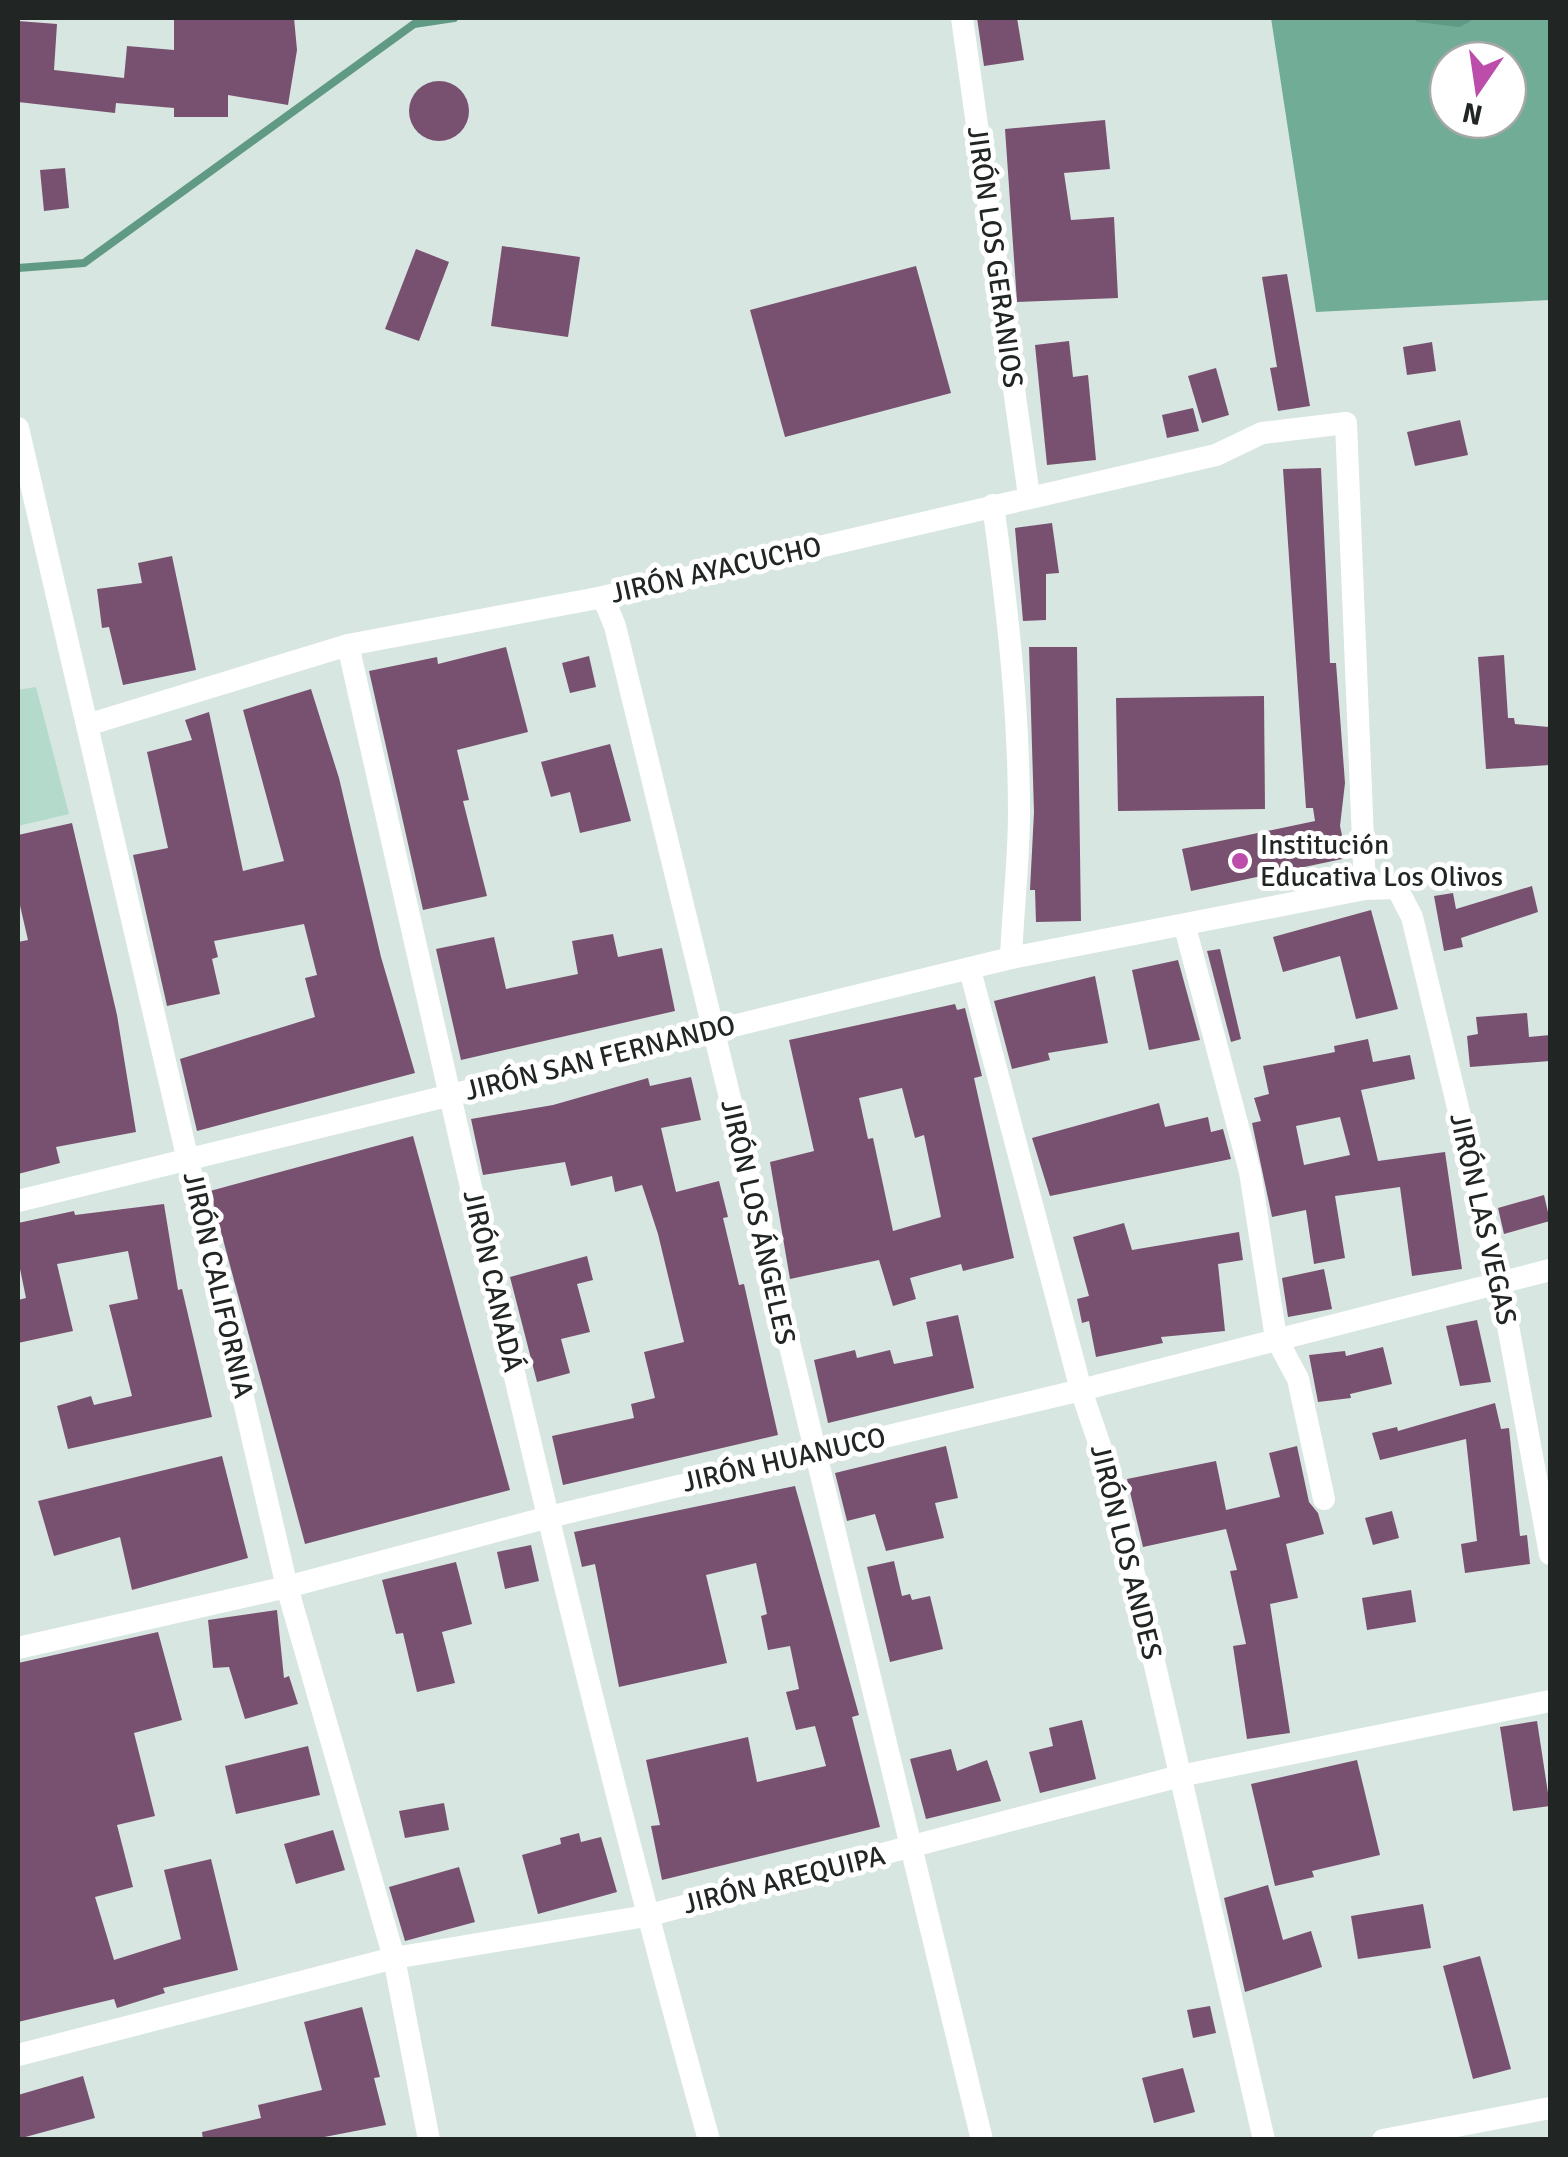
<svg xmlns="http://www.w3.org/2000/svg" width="1568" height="2157" font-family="Signika,sans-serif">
  <rect width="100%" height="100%" fill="#d7e6e0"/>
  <polygon fill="#b3daca" points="36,687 69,814 18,826 18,690"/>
  <path fill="#71ac96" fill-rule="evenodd" d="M1271,18H1550V300L1316,312ZM1448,60H1508V120H1448Z"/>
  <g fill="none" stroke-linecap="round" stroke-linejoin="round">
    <g stroke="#609a85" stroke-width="8">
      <polyline points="1419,18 1459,23 1468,18"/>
      <polyline points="18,268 84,263 414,24 454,18"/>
    </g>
  </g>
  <g fill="#795170" fill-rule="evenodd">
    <polygon points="174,18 294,18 297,50 288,105 228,95 228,117 174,117 174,108 116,103 115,113 18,102 18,21 57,24 54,70 124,78 127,46 174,50"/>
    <polygon points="977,18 1017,18 1024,60 984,66"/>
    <circle cx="439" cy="111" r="30"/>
    <polygon points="1105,120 1110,169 1064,173 1071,220 1114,217 1118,298 1017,302 1005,129"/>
    <polygon points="65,168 69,208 44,211 40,170"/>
    <polygon points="502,246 580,257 568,337 491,326"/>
    <polygon points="416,249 449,262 419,341 385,329"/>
    <polygon points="916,266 951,393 785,437 750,310"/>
    <polygon points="1287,274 1310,406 1278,411 1270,368 1277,367 1262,277"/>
    <polygon points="1069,341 1073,377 1088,375 1096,460 1047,465 1035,345"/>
    <polygon points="1432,342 1436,371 1407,375 1403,347"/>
    <polygon points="1216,368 1229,415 1202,423 1188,376"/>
    <polygon points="1193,408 1199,431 1167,438 1162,415"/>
    <polygon points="1460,420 1468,455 1415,466 1407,432"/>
    <polygon points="1321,468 1330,663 1336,663 1345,783 1340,826 1347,858 1191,891 1182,849 1315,821 1313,808 1306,808 1283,469"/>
    <polygon points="1052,523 1059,573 1046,574 1046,620 1023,621 1015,528"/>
    <polygon points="172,556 196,670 123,685 109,627 102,628 97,589 142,583 138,563"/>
    <polygon points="506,647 528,732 457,750 469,800 463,801 487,896 423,910 369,671 437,657 438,664"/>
    <polygon points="1029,647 1077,647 1081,921 1036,922 1035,890 1030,890 1034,812"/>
    <polygon points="1504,655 1508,718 1514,718 1515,724 1549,727 1550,765 1486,769 1478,657"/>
    <polygon points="589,656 596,687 570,693 562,663"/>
    <polygon points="311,689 339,778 381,957 415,1073 197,1131 180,1059 315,1017 305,978 317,975 304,924 214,941 218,957 212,959 220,994 167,1006 133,855 168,848 147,752 192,740 185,720 209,712 243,871 284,861 243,710"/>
    <polygon points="1264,696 1265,809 1118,811 1116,698"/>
    <polygon points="610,744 631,821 580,833 570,792 551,797 541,762"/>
    <polygon points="72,823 117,1015 136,1132 56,1147 60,1163 18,1174 18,942 28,940 18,897 18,835"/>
    <polygon points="1532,886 1538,912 1461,938 1463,947 1444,951 1434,896 1453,893 1456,909"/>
    <polygon points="1371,910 1398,1009 1356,1019 1340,956 1283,972 1273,937"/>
    <polygon points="613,934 618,957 662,948 675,1011 461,1060 436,949 494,937 506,989 578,974 572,941"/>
    <polygon points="1220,949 1241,1039 1231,1042 1207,951"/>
    <polygon points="1178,960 1200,1040 1149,1050 1132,970"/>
    <polygon points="1095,976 1108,1043 1048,1053 1050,1060 1012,1069 994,1001"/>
    <path d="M955,1004L957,1010L965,1008L982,1076L974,1078L1014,1258L963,1271L961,1264L910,1278L916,1299L893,1306L879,1260L790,1279L770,1162L814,1151L789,1040ZM902,1088L915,1138L924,1135L941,1217L893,1231L873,1138L868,1139L859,1098Z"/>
    <polygon points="1527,1013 1529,1037 1550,1035 1550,1061 1470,1067 1467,1036 1478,1034 1476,1017"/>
    <path d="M1368,1039L1373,1062L1410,1055L1415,1079L1361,1090L1378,1161L1445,1152L1462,1269L1412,1276L1400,1187L1335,1196L1345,1258L1314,1264L1306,1210L1272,1217L1252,1123L1261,1121L1254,1098L1269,1094L1263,1066L1335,1052L1334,1046ZM1340,1117L1350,1155L1304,1165L1296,1126Z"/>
    <polygon points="691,1077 701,1120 661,1128 676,1192 719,1181 728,1217 723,1218 739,1285 744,1284 778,1435 563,1485 552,1436 634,1418 631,1404 655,1398 644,1352 684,1342 658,1234 642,1185 615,1192 612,1176 571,1186 565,1162 483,1175 471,1119 553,1105 648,1078 650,1086"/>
    <polygon points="1159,1103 1165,1127 1208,1117 1211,1132 1223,1129 1231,1159 1050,1196 1032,1138"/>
    <polygon points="413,1136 510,1490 305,1544 210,1191"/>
    <polygon points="1544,1195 1550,1221 1504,1234 1498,1208"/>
    <polygon points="164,1204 178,1290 182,1289 212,1417 68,1449 57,1406 91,1396 94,1405 132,1396 109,1305 138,1299 128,1251 57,1264 73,1331 18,1343 18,1300 26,1298 18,1259 18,1223 74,1211 75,1215"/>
    <polygon points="1124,1223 1132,1250 1239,1232 1243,1260 1218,1264 1225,1331 1161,1337 1163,1343 1096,1357 1089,1321 1082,1323 1077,1299 1089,1296 1073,1237"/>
    <polygon points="587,1256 593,1280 577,1284 590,1332 561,1339 570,1373 537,1382 510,1277"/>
    <polygon points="1324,1269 1332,1309 1288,1317 1282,1278"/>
    <polygon points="958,1315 974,1388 828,1423 814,1360 855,1350 857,1358 890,1350 894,1364 933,1356 926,1322"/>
    <polygon points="1477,1320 1491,1382 1460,1386 1446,1326"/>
    <polygon points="1383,1347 1392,1384 1350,1394 1351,1398 1318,1402 1309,1355 1345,1351 1346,1356"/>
    <polygon points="1495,1403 1501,1429 1509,1428 1520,1536 1527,1535 1530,1564 1465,1573 1461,1544 1477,1541 1466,1439 1380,1460 1372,1433 1397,1427 1398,1431"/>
    <polygon points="946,1446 958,1498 935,1503 944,1538 886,1551 875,1514 847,1521 835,1473"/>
    <polygon points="1297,1446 1309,1502 1318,1513 1324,1534 1286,1544 1298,1598 1270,1604 1290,1733 1247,1739 1233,1646 1246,1644 1230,1571 1237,1570 1226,1529 1143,1547 1127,1479 1216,1461 1226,1510 1280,1497 1269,1453"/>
    <polygon points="222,1456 248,1558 132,1590 120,1537 54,1556 38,1501"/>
    <polygon points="795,1486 859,1715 852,1717 880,1827 662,1880 651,1826 660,1825 646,1760 748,1737 757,1782 826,1766 815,1726 796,1730 786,1692 799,1689 790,1646 768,1650 761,1616 767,1614 756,1563 706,1575 727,1663 619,1687 595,1564 582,1567 574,1532"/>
    <polygon points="1392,1511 1399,1538 1373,1545 1365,1518"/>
    <polygon points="531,1545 539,1581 505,1589 497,1552"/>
    <polygon points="894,1561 902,1596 910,1594 912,1600 930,1596 943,1649 890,1662 867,1567"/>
    <polygon points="456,1562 472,1624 442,1632 455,1683 417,1692 403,1633 396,1634 382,1580"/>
    <polygon points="1411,1590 1416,1622 1367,1630 1362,1598"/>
    <polygon points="277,1610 284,1678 289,1676 298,1704 245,1719 229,1667 213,1668 208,1620"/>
    <polygon points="158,1632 182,1720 134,1733 155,1816 117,1825 133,1887 95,1897 114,1960 181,1939 164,1870 211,1859 238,1970 163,1988 165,1993 117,2008 114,1999 18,2022 18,1663"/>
    <polygon points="1082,1720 1096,1779 1040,1793 1029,1752 1053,1746 1049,1728"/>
    <polygon points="1537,1721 1550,1806 1513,1811 1500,1727"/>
    <polygon points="308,1746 320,1795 236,1814 225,1766"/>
    <polygon points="951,1749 957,1771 987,1760 1001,1801 926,1819 910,1759"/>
    <polygon points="1357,1760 1380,1855 1312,1871 1314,1877 1275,1886 1251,1784"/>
    <polygon points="444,1803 449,1830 405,1838 399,1811"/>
    <polygon points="333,1830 345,1870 296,1884 284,1844"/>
    <polygon points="579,1833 581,1842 601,1837 617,1892 538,1914 522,1855 561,1844 560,1838"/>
    <polygon points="459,1867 475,1922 405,1941 389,1887"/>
    <polygon points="1268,1885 1283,1940 1311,1931 1322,1967 1245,1992 1224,1898"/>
    <polygon points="1423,1904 1431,1948 1358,1959 1351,1916"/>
    <polygon points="1480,1956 1511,2069 1473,2079 1443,1966"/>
    <polygon points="1210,2006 1216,2033 1193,2038 1187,2010"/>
    <polygon points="362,2007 380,2077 374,2078 386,2125 309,2140 203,2140 202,2132 261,2118 258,2105 322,2090 304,2022"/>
    <polygon points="1183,2068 1195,2112 1154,2123 1142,2078"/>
    <polygon points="83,2076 95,2118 18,2139 18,2095"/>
  </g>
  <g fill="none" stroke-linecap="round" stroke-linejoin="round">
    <g stroke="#fff" stroke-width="22">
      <polyline points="962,18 1029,496"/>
      <polyline points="18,428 287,1587 394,1958 429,2140"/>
      <path d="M993,505C1007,606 1019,709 1019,812C1019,860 1013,909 1011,958"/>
      <path d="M603,597L615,626C740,1130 856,1636 982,2140"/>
      <path d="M348,645C461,1145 571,1646 709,2140"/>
      <polyline points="87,725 348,645 603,597 1216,455 1262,433 1346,423 1365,889"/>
      <polyline points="1185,927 1250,1172 1276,1338 1298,1379 1324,1499"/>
      <polyline points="970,970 1081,1390 1114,1487 1264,2140"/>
      <polyline points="18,1201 1011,958 1365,889 1397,888 1412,917 1500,1282 1550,1554"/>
      <polyline points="18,1648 287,1587 549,1517 1081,1390 1550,1270"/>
      <polyline points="18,2055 394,1958 646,1916 1180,1776 1550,1701"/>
      <polyline points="1383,2140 1550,2108"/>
    </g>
  </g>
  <circle fill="#bc4daa" stroke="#fff" stroke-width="4" cx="1240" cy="861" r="10"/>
  <g text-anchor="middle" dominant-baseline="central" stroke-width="10" stroke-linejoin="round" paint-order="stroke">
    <g font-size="28" fill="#212624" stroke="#fff">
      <text transform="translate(995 257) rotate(82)">JIRÓN LOS GERANIOS</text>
      <text transform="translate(716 570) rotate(-13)">JIRÓN AYACUCHO</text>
      <text transform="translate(600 1058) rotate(-14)">JIRÓN SAN FERNANDO</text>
      <text transform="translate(1483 1219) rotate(77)">JIRÓN LAS VEGAS</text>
      <text transform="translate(758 1222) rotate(77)">JIRÓN LOS ÁNGELES</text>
      <text transform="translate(493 1281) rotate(77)">JIRÓN CANADÁ</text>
      <text transform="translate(218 1285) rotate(77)">JIRÓN CALIFORNIA</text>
      <text transform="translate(784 1460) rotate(-13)">JIRÓN HUANUCO</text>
      <text transform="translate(1126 1552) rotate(76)">JIRÓN LOS ANDES</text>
      <text transform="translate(784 1880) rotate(-14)">JIRÓN AREQUIPA</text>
    </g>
    <g font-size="28" fill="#212624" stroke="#fff" text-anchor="start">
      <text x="1260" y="845">Institución<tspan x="1260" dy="32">Educativa Los Olivos</tspan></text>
    </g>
  </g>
  <rect width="1568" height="2157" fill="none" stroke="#212624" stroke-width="40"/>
  <g transform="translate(1478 90) rotate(193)"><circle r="48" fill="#ffffff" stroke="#a6a8a7" stroke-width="2.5"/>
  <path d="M0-8L18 38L0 25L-18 38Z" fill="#bc4daa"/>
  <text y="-15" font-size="28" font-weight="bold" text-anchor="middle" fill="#212624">N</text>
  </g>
</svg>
